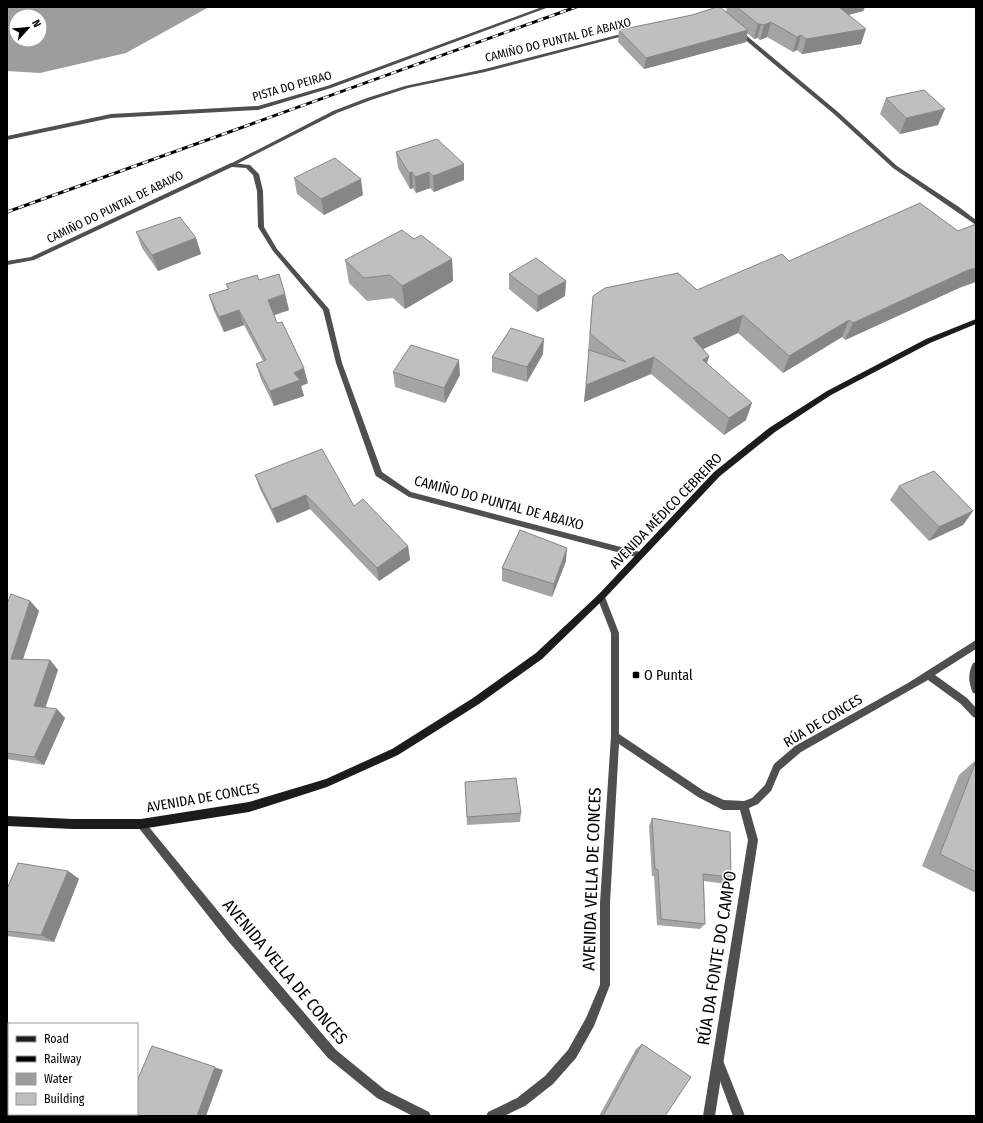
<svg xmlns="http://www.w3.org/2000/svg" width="983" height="1123" font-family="'Fira Sans Condensed',sans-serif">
  <rect width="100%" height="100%" fill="#fff"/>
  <path fill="#9d9d9d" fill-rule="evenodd" d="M7,7H209L126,53L40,73L7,71ZM16,16H40V40H16Z"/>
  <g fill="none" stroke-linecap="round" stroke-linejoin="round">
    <polygon fill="#4f4f4f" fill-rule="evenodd" points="718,1057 722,1058 745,1116 733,1116 713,1062 714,1058"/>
    <g fill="#4f4f4f" fill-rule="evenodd">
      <polygon points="542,7 549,7 331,88 258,110 111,118 7,140 7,136 111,114 258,106 327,86"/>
      <polygon points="737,31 741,31 838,112 897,166 959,207 976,220 976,225 893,168 834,114 737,33"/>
      <polygon points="629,32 631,32 631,34 485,72 408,88 371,100 337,113 233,166 228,165 333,111 367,98 405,86 485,69"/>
      <polygon points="601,593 604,595 605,597 619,633 619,734 704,791 724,800 744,801 752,798 765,785 774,764 795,746 908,683 976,640 976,649 935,675 967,698 976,708 976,718 973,717 961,704 928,680 801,752 780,770 771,791 758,804 749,808 758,840 715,1116 703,1116 748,840 740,810 723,810 698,797 619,744 610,903 610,985 594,1026 576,1058 553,1084 525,1106 504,1116 486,1116 488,1112 517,1098 545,1076 568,1050 586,1018 600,985 600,903 611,736 611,633 597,597 598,595"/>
      <path d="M976,662V694L973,693C968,682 968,673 973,663Z"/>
      <polygon points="141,819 144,821 236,933 336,1050 385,1090 429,1112 431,1116 413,1116 377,1098 328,1058 228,941 138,827 136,824 138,821"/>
    </g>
    <polygon fill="#4f4f4f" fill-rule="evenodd" points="231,163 250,165 259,174 263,191 264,227 277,249 329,309 342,363 382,472 411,492 640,552 643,553 644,555 643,557 640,558 409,497 376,476 375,474 336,363 323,310 273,251 258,227 257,191 253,175 246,168 232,167 34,260 7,265 7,261 31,257"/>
    <polygon fill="#1c1c1c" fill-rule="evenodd" points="976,319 976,324 930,343 831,395 775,432 720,476 604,599 542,659 479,704 398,755 327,787 249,812 141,829 73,829 7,826 7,816 73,819 141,819 249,802 326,779 392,749 473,698 536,653 598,595 714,472 769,428 827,391 926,339"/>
    <g stroke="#000" stroke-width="3">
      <polyline id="rail" points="7,212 576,7"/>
    </g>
    <use href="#rail" stroke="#fff" stroke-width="2" stroke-dasharray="6" stroke-linecap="butt"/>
  </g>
  <g fill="#a4a4a4">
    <polygon points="727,7 865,7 863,11 849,15 861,44 802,54 797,50 793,52 767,37 760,40 757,38 754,39 747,33 746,42 644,69 618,42 619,30 726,12"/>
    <polygon points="886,98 938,125 900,134 880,114"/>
    <polygon points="396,152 464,180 434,192 430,188 416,193 413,188 410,189 398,168"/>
    <polygon points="294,178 363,195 324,215 297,194"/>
    <polygon points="136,232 196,238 201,254 158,271 142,248"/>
    <polygon points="414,239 452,259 453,281 405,309 393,298 367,301 349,283 345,260"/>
    <polygon points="789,261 959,288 845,340 842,337 783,373 738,333 703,349 709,356 707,363 746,420 724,435 651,374 584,402 589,352 588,352 591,314 593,296 697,290"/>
    <polygon points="509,274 566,281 565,296 537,312 509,289"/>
    <polygon points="259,280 285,294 289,310 274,315 277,323 308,383 301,386 304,396 274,406 261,379 256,364 263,361 244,325 224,332 214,311 209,295 228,289 226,284"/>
    <polygon points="543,354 527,382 492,372 492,357"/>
    <polygon points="393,372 460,375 445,403 395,387"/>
    <polygon points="255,475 354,506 408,546 410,560 379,581 310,509 277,523 260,489"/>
    <polygon points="899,486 973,511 963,525 929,541 890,500"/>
    <polygon points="566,561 552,597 502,581 502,568"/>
    <polygon points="30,601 39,611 23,659 50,660 58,670 45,707 65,718 44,765 7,759 7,604"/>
    <polygon points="976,760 976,893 922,866 959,775"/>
    <polygon points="465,782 521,813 520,822 467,825"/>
    <polygon points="652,818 731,877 726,884 704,881 705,924 700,929 657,925 654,876 652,876 649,826"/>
    <polygon points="68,871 79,879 54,942 7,936 7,889"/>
    <polygon points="642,1044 665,1116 599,1116 636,1049"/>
  </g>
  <g fill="#868686">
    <polygon points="835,7 865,7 863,11 831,19"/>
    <polygon points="771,22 767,37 760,40 764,25"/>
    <polygon points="758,24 761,24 757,38 754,39"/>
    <polygon points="866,29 861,44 802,54 806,39"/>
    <polygon points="748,30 746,42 644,69 646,58"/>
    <polygon points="801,35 797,50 793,52 797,37"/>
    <polygon points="945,109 938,125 900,134 906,118"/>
    <polygon points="464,164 464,180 434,192 433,176"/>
    <polygon points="412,172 413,188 410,189 409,173"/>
    <polygon points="429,172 430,188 416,193 415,177"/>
    <polygon points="361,179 363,195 324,215 321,199"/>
    <polygon points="196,238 201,254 158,271 152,255"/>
    <polygon points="452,259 453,281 405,309 402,286"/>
    <polygon points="976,268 976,282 959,288 845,340 853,323 968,270"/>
    <polygon points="566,281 565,296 537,312 538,296"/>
    <polygon points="285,294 289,310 272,316 268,300"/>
    <polygon points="239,310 244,325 224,332 219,317"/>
    <polygon points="743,315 738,333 688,356 693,338"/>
    <polygon points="849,320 842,337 783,373 789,356"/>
    <polygon points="544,339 543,354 527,382 527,367"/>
    <polygon points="709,356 704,373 703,360"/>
    <polygon points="654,357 651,374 584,402 586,385"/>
    <polygon points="459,360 460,375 445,403 444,388"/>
    <polygon points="304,368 308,383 301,386 304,396 274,406 270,391 294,373"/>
    <polygon points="752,403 746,420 724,435 729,418"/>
    <polygon points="306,495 310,509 277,523 272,509"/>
    <polygon points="973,511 963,525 929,541 939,527"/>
    <polygon points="408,546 410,560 379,581 377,568"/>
    <polygon points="567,548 566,561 552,597 554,584"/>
    <polygon points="30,601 39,611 20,668 11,659"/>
    <polygon points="50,660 58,670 43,715 34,706"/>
    <polygon points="57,709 65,718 44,765 34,757"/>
    <polygon points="68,871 79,879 54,942 41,935"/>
    <polygon points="162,1049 223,1070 206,1116 197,1116"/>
  </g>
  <g fill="#bfbfbf" stroke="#868686">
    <polygon points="717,7 720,7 748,30 646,58 619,30 692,15"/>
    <polygon points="737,7 839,7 866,29 806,39 801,35 797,37 771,22 764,25 761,24 758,24"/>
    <polygon points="924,90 945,109 906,118 886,98"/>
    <polygon points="437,139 464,164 433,176 429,172 415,177 412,172 409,173 396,152"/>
    <polygon points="335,158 361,179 321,199 294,178"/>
    <polygon points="920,203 958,231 976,224 976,268 968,270 853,323 849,320 789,356 743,315 693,338 709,356 703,360 752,403 729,418 654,357 586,385 589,350 626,362 590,334 593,296 605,288 678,273 697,290 782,254 789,261"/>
    <polygon points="180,217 196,238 152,255 136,232"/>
    <polygon points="402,230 414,239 421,235 452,259 402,286 390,275 364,278 345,260"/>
    <polygon points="536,258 566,281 538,296 509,274"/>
    <polygon points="279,274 285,294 268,300 277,323 282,322 304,368 294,373 300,380 270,391 256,364 266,360 239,310 219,317 209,295 229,289 226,284 257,275 259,280"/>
    <polygon points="511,328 544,339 527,367 492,357"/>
    <polygon points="411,345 459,360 444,388 393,372"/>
    <polygon points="322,449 354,506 363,499 408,546 377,568 306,495 272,509 255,475"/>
    <polygon points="934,471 973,511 939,527 899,486"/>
    <polygon points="520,530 567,548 554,584 502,568"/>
    <polygon points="11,594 30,601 11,659 50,660 34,706 57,709 34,757 7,753 7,604"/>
    <polygon points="976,761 976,872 940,854"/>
    <polygon points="516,778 521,813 467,817 465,782"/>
    <polygon points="652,818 730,832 731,877 703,874 705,924 661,919 658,870 655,869"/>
    <polygon points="18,863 68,871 41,935 7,931 7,889"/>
    <polygon points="642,1044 691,1077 665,1116 603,1116"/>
    <polygon points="152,1046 215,1067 197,1116 122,1116 123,1114 137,1114 137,1081"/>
  </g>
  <rect fill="#000" stroke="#fff" stroke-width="1.5" x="632" y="671" width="8" height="8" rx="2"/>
  <g text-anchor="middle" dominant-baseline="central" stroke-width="3" stroke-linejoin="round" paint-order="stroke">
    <g font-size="12" fill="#000" stroke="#fff">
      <text transform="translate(558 40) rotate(-14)">CAMIÑO DO PUNTAL DE ABAIXO</text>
      <text transform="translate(292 86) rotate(-16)">PISTA DO PEIRAO</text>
      <text transform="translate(115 207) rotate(-26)">CAMIÑO DO PUNTAL DE ABAIXO</text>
    </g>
    <g font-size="14" fill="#000" stroke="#fff">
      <text transform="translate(499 503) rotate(15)">CAMIÑO DO PUNTAL DE ABAIXO</text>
      <text transform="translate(666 511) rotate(-46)">AVENIDA MÉDICO CEBREIRO</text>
      <text transform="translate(823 721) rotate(-31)">RÚA DE CONCES</text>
      <text transform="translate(203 798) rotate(-10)">AVENIDA DE CONCES</text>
    </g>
    <g font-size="14" fill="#000" stroke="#fff" text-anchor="start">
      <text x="644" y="675">O Puntal</text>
    </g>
    <g font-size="17" fill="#000" stroke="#fff">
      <text transform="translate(592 879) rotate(-88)">AVENIDA VELLA DE CONCES</text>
      <text transform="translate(717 958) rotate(-81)">RÚA DA FONTE DO CAMPO</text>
      <text transform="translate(285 972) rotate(50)">AVENIDA VELLA DE CONCES</text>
    </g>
  </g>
  <rect width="983" height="1123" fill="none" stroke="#000000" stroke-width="16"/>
  <rect x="8" y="1023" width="130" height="92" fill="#ffffff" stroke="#999999"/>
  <rect x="16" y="1036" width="20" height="6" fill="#1c1c1c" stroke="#999999"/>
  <text x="44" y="1043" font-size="12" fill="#000000">Road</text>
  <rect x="16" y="1056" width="20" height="6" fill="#000000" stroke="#999999"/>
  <text x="44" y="1063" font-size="12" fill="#000000">Railway</text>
  <rect x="16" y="1073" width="20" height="12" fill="#9d9d9d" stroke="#999999"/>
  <text x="44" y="1083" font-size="12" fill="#000000">Water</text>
  <rect x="16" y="1093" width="20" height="12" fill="#bfbfbf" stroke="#999999"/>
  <text x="44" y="1103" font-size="12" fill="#000000">Building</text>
  <g transform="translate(28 28) rotate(63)"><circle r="19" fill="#ffffff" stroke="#999999"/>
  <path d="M0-3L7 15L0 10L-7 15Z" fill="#000000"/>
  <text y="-6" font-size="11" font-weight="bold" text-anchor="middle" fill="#000000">N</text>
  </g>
</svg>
